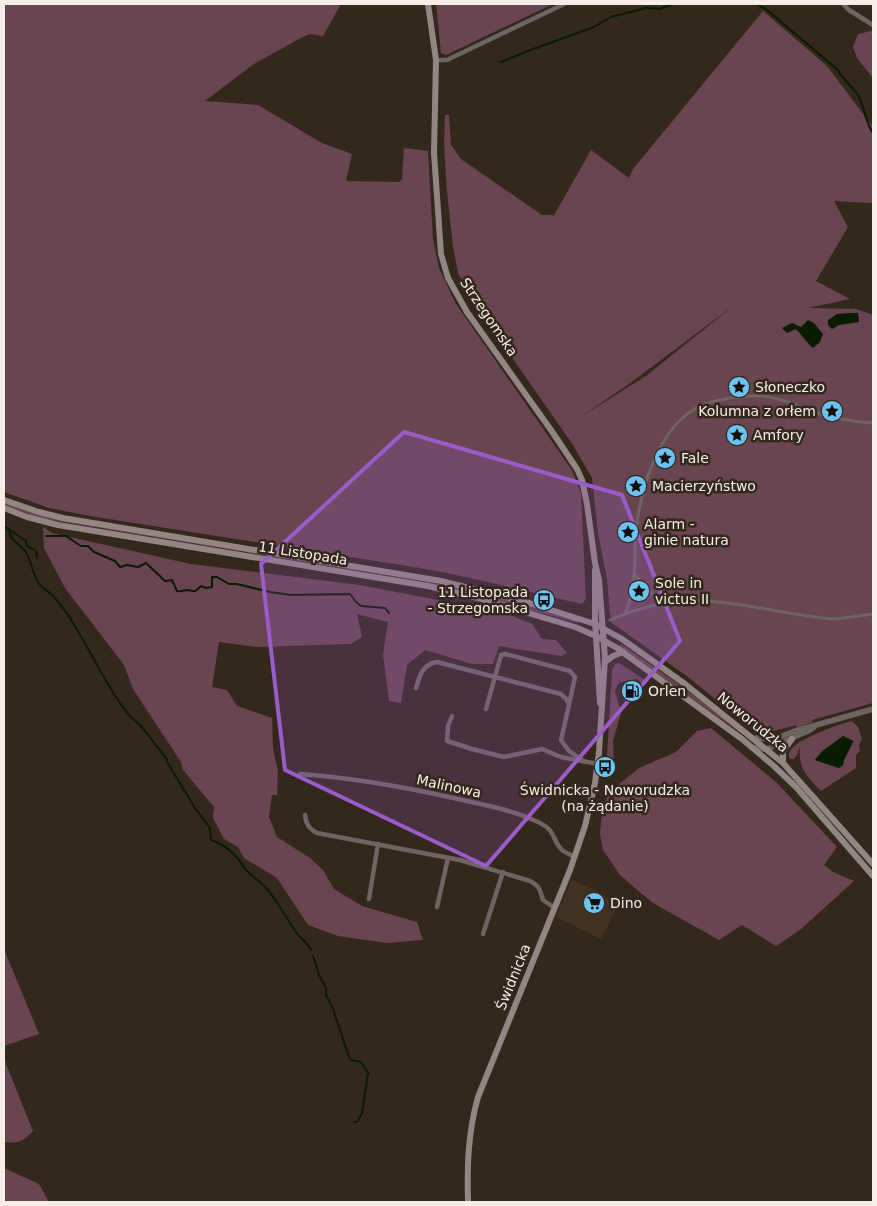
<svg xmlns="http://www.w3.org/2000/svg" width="877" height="1206" font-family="'DejaVu Sans',sans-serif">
  <rect width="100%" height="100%" fill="#34281d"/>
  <polygon fill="#413121" points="572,879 619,903 601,939 556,917"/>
  <g fill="#684550" fill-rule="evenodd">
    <path d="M4,4H341L323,36L310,34L297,40L254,64L205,101L258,105L322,143L352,154L346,181L399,182L402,179L404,148L428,151L433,239L439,268L456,304L572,470L581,494L586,599L582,604C528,592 475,578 420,568L90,516L49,508L4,492Z"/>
    <polygon points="436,4 553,4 446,55 441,53"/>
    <path d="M763,11L827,66L873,127V202L871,203L834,201L848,227L816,281L850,299L808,308L856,309L873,315V703L812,720L813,722L796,728L797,725L765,733L729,710L688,677L612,623L610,614L607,579L598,533L592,478L573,445L472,300L458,273L453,247L447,192L444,143L445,115H449L451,145L461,159L542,215H553V217L591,150L629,178L633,169ZM733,306L646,376L582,416L629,384Z"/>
    <polygon points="871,31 873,32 873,78 857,58 853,47 858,34"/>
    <polygon points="4,503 51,518 445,585 532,607 579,621 578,623 475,595 425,582 51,520 34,516 4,505"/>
    <polygon points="43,527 52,533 191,564 360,585 505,613 532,624 542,639 556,640 567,653 561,656 499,646 493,664 472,664 425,650 407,665 401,703 389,701 383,654 388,622 357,614 362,637 351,644 256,647 219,642 212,687 227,690 237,706 272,718 273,749 278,771 277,795 272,795 269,817 277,837 310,858 323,870 334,889 362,906 417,922 423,940 387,943 338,936 308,925 277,878 244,858 238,847 224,839 213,818 214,807 183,770 181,762 133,689 124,665 65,588 44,548"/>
    <polygon points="621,644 680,685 743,733 742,734 619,646"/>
    <polygon points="619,663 645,680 642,683 637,679 621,682 618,684 615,691 621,713 613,741 614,772 609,776 607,776 606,774 612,670 615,664"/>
    <path d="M852,721L858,727L862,739L859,745L860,751L856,755V768L821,791C806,775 798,769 800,746L797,755L794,759H790C789,756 788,754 790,751C795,740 839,724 852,721ZM843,736L854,741L844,760L843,765L839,768L815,760L822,751Z"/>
    <polygon points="711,728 777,783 837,847 824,865 833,872 854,881 801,929 776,946 742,925 719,940 653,903 636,889 620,875 603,850 600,834 602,809 609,792 639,768 676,752 697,731"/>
    <polygon points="4,949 39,1034 4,1046"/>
    <path d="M4,1059L33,1131C24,1141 18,1144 4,1142Z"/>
    <polygon points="4,1168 39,1184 49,1202 4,1202"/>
  </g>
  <g fill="#091b00">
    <polygon points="851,313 858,313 859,322 839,325 832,329 828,325 828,320 837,314"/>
    <path d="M808,320L814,323L823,334L820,342L813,348C806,342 802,335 796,329L787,333L782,328L792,323L801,327Z"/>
    <polygon points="843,736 853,741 844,760 843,765 839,768 815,760 822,752"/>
  </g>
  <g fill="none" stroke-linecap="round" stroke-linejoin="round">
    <g stroke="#091b00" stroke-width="2">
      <path d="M757,4L767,10L838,70C843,80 852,86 858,95C865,107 865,122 873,133"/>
      <polyline points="501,62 528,51 594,27 611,17 646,8 660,9 673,4"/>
      <polyline points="4,526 26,541 27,546 36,551 37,558"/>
      <path d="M9,530C11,542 19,543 25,551C32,561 32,575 40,585C44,590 50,592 54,597C61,605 69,616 74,625C92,653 105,683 125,710C129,716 136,721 141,726C150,737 158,748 167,759V762L195,808L210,828L211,840C225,845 236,854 243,866C248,874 259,880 266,888C278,901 286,918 296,932C301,939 307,942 311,950"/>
      <path d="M46,536H66L81,546H88L94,552L115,561L120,567L127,565L138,567L146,563L165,581L172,580L177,591C180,592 185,590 188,590C197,592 194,592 201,586L206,588L212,587V577H217L229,584H237L270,592L291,595L350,594L356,602L361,606L385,608L389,613"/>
      <polyline points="313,956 319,975 326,988 326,995 333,1009 349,1057 351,1060 361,1062 368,1073 362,1113 357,1122 354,1122"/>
    </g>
    <g stroke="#6e6563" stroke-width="3">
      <polyline points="635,575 652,594 665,601"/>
      <path d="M625,614C637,587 634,560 636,531C640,492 657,432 693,410C709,400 732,397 751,396C775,394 799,407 821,414C837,419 856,422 873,423"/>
      <path d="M610,620C690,584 741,608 822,618L835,619L873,614"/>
    </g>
    <g stroke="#6e6563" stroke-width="4.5">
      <polyline points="843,4 849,10 873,25"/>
      <polyline points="436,60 447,60 564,4"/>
      <path d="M416,688C420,675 422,665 437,662L561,694L567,700L569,705L561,740L569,751L585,762"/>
      <polyline points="486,709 501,655 505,654 570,671 575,677 569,704"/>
      <polyline points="452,716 448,726 447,741 472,749 504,757 542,749 561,757 598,764"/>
      <path d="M300,774C354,778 405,787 458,799C485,805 513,810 538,822C557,831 551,839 562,850C566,853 571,855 575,857"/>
      <path d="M305,815C306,824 309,829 317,833L460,860L530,881C540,886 540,890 543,900L555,908"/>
      <polyline points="369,899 378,844"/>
      <polyline points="437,907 448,858"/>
      <polyline points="483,934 503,872"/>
    </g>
    <g stroke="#6e6563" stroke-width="5.5">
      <polyline points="754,738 774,739 795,731 873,709"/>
      <polyline points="752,748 767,749 810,730 814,727"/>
    </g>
    <g stroke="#938582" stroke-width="6">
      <path d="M428,4L436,60L434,153L441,254L448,278L467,312L551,430L577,469L582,480L587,504L595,563L599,580L605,658L599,752L595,783L585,826L570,870L478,1097C468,1132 467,1166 468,1202"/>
      <polyline points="4,500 39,512 63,518 441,581 529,603 595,624 622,639 685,684 783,763 873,864"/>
      <polyline points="4,508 27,517 58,525 428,586 478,598 575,627 596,636 617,648 742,739 775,767 796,787 873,876"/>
      <polyline points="595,570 595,620 600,703"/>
      <polyline points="605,662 613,656 623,652"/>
      <polyline points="783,763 783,751 792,739"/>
    </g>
  </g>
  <path fill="#9a5cc9" fill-opacity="0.2" stroke="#9a5cc9" stroke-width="4" stroke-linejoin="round" d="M404,432L622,495L680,641L486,866L285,770L261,564Z"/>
  <defs>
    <g id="sight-disc" transform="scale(1.125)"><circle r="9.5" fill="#6bc3f2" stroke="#34281d"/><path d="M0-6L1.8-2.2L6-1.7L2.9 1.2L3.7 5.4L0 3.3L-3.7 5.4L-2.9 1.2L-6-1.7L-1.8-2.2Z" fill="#111"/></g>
    <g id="bus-disc" transform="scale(1.125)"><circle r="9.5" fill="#6bc3f2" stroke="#34281d"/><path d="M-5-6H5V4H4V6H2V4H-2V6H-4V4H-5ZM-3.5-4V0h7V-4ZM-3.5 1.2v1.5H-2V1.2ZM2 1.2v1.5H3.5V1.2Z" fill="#111"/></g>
    <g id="fuel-disc" transform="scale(1.125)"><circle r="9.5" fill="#6bc3f2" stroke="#34281d"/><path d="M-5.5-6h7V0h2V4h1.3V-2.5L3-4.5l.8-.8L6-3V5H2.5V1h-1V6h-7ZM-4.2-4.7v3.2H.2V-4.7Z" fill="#111"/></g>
    <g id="supermarket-disc" transform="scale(1.125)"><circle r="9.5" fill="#6bc3f2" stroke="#34281d"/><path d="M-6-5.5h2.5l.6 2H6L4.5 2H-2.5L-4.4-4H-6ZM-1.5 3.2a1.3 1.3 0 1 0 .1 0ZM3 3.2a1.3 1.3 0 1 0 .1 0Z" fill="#111"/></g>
  </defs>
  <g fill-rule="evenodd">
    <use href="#sight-disc" x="739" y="387"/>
    <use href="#sight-disc" x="832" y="411"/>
    <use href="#sight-disc" x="737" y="435"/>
    <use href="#sight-disc" x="665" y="458"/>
    <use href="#sight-disc" x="636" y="486"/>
    <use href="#sight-disc" x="628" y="532"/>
    <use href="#sight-disc" x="639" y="591"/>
    <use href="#bus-disc" x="544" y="600"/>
    <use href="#fuel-disc" x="632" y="691"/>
    <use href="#bus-disc" x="605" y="767"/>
    <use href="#supermarket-disc" x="594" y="903"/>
  </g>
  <g text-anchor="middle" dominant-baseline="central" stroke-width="5" stroke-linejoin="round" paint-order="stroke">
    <g font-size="14" fill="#f5ede6" stroke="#34281d">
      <text transform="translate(489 317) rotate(56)">Strzegomska</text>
      <text transform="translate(303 553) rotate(9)">11 Listopada</text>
      <text transform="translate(753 722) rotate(39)">Noworudzka</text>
      <text transform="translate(449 786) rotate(12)">Malinowa</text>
      <text transform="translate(513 977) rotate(-68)">Świdnicka</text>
    </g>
    <g font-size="14" fill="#f5ede6" stroke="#34281d" text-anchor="start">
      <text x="755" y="387">Słoneczko</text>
      <text x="816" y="411" text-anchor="end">Kolumna z orłem</text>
      <text x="753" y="435">Amfory</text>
      <text x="681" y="458">Fale</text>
      <text x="652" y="486">Macierzyństwo</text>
      <text x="644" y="524">Alarm -<tspan x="644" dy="16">ginie natura</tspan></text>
      <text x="655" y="583">Sole in<tspan x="655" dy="16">victus II</tspan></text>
      <text x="528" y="592" text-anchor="end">11 Listopada<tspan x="528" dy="16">- Strzegomska</tspan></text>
      <text x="648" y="691">Orlen</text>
      <text x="605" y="790" text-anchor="middle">Świdnicka - Noworudzka<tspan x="605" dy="16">(na żądanie)</tspan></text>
      <text x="610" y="903">Dino</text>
    </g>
  </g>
  <rect width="877" height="1206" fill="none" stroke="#f5ede6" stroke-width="10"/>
</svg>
